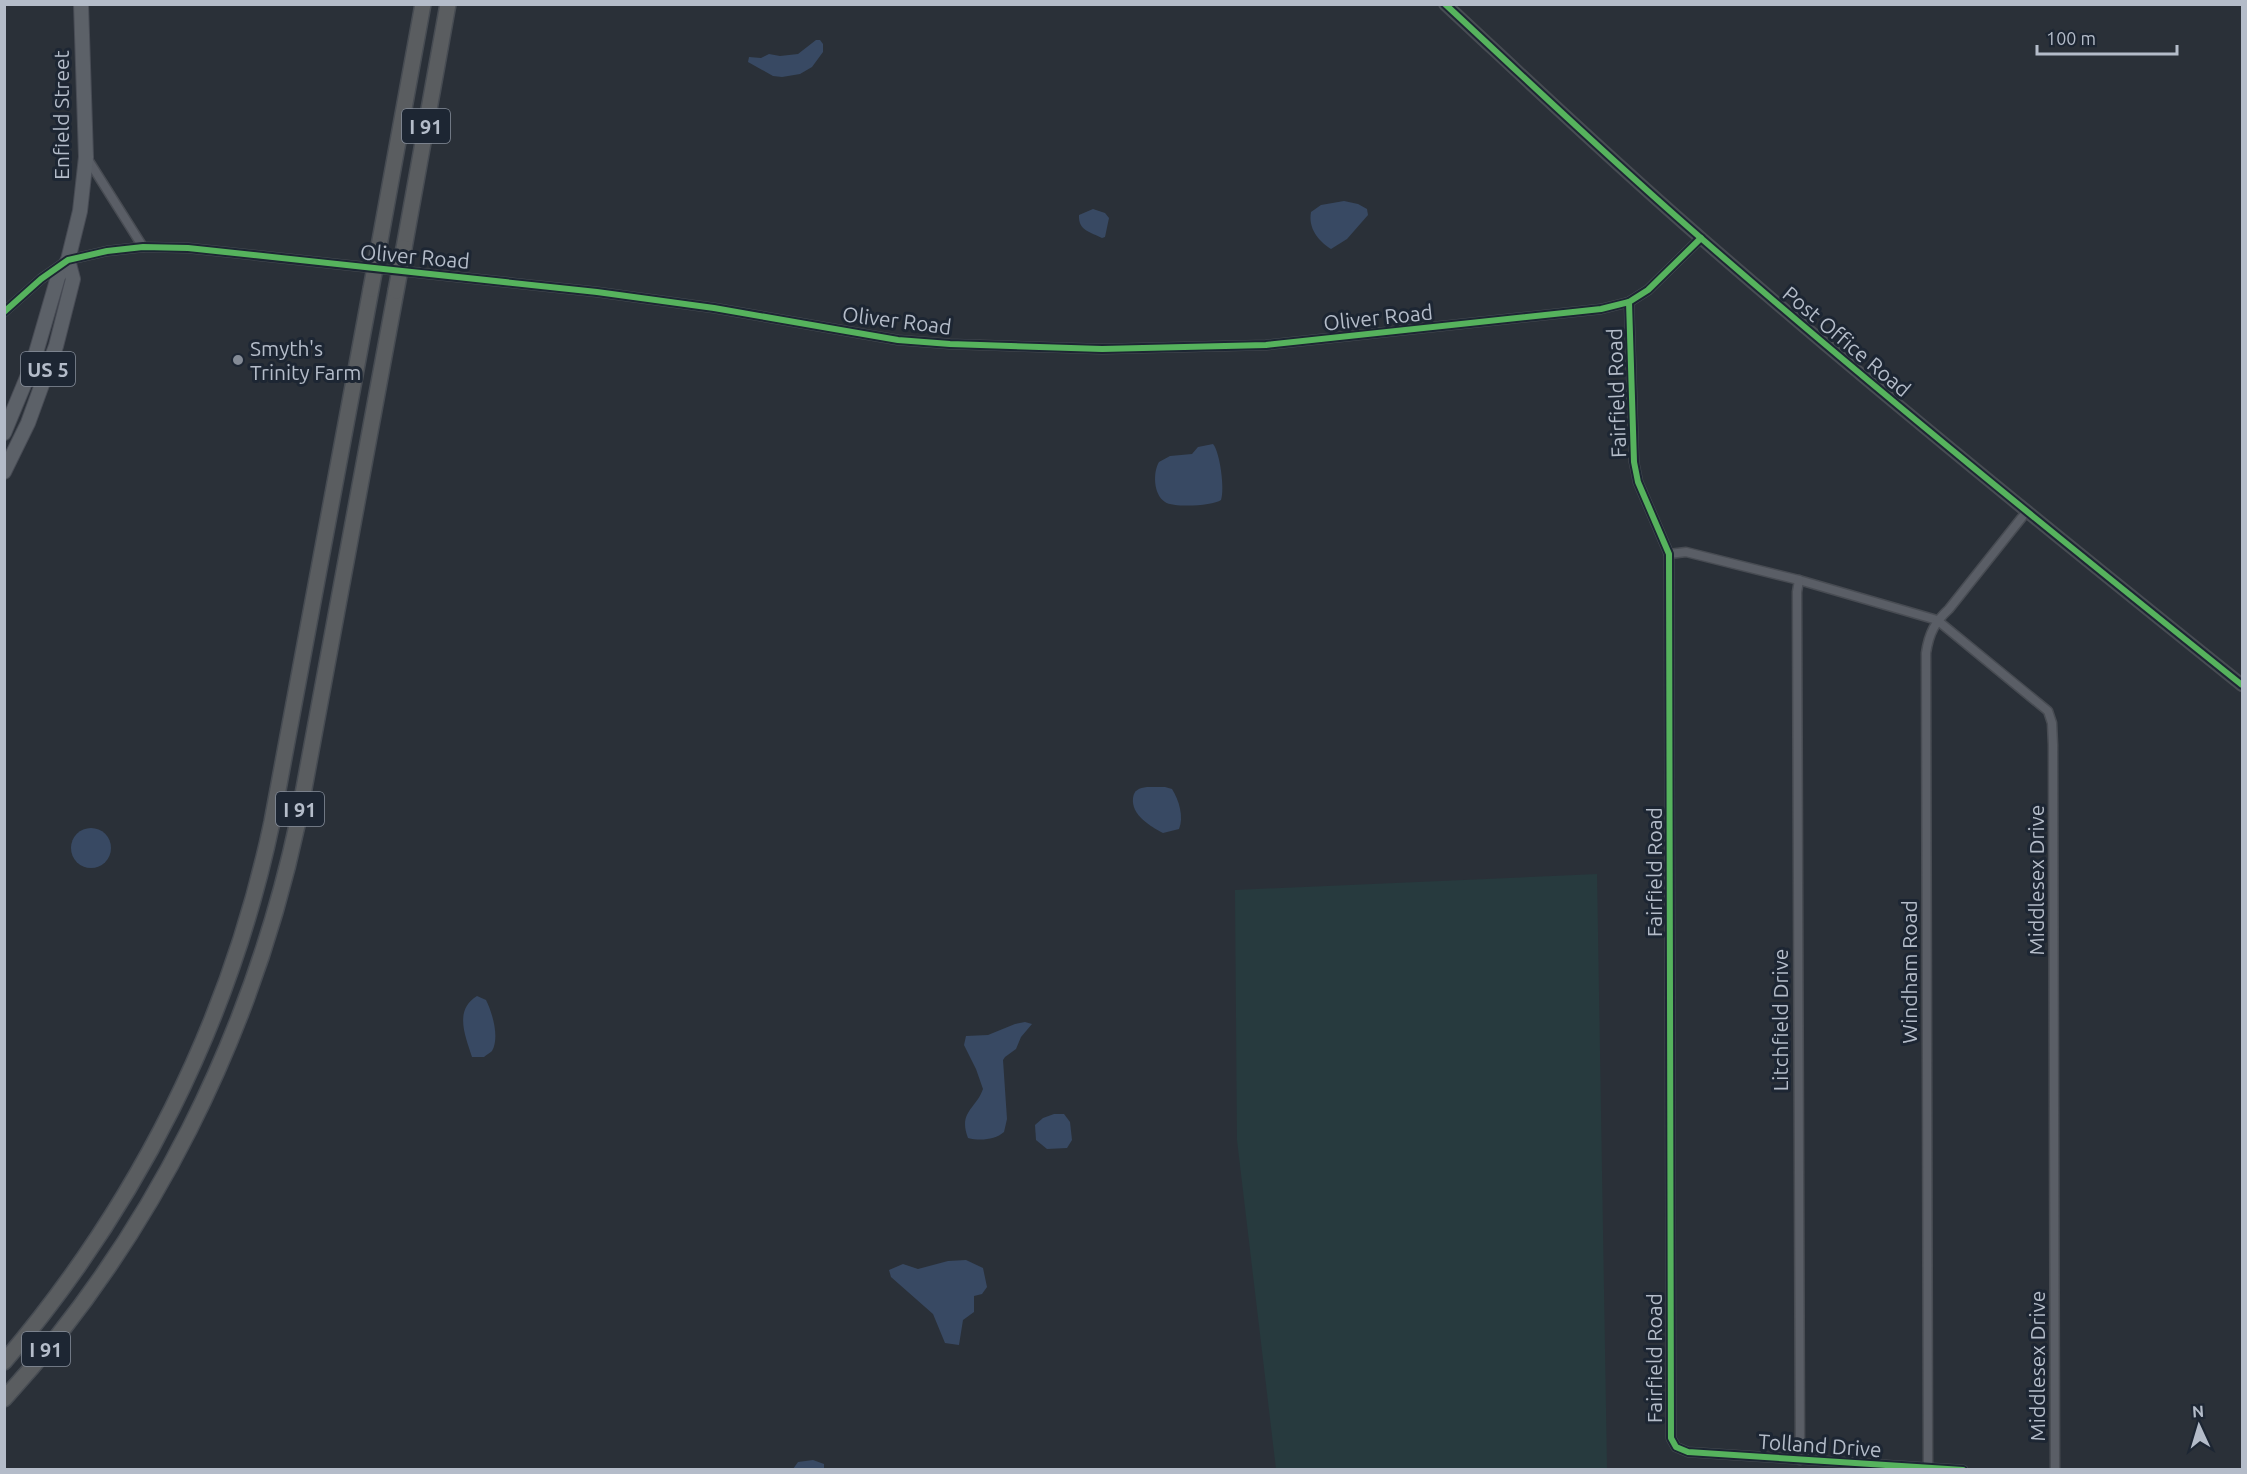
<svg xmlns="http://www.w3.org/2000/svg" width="2247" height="1474" font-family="Ubuntu,sans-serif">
  <rect width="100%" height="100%" fill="#2a3038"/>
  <polygon fill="#273a3e" points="1597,874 1607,1469 1276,1469 1237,1140 1235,890"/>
  <g fill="#384963">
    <polygon points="816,40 820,40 823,44 823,52 812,67 800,74 782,77 773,76 748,62 749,57 761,58 769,54 780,56 798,54"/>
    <path d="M1344,201L1358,204L1367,209L1368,215L1347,239L1331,249C1318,241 1308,228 1311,212L1321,205Z"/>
    <path d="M1093,209L1105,213L1109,218L1105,237L1102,238C1091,232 1078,231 1079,215Z"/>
    <path d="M1213,444C1220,452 1225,490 1221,500C1213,506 1174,508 1165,502C1153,494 1153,472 1159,462L1170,456L1192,454L1198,447Z"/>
    <path d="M1147,787H1165L1172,789C1179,800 1184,817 1179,829L1163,833C1150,826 1131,815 1133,798C1134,790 1139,788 1147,787Z"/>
    <circle cx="91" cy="848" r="20"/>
    <path d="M477,996L486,1000C492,1012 500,1037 492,1051C490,1053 486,1055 484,1057H472C465,1035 454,1010 477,996Z"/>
    <path d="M1025,1022L1032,1024L1021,1037L1016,1049L1005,1057L1003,1060L1007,1119L1004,1132C995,1140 980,1141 968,1138C958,1112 976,1109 983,1089L976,1069L964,1045L966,1036L988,1035L1015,1024Z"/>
    <polygon points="1054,1114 1064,1114 1070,1122 1072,1140 1067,1148 1047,1149 1036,1140 1035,1125 1043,1118"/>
    <polygon points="966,1260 983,1268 987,1287 982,1294 974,1296 974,1312 963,1320 959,1345 945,1343 933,1314 891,1277 889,1270 903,1264 918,1269 948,1261"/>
    <polygon points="813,1460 824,1464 824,1469 793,1469 798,1462"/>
  </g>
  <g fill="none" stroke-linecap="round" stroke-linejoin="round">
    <g stroke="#484c53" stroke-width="11">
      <g id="minor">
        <polyline points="87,158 143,247"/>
        <polyline points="1629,302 1634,462 1638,482 1669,554 1671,1438 1676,1447 1688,1452 1963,1470"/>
        <polyline points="4,312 41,279 68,260 107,251 143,247 188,248 597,292 714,308 898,340 950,344 1102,349 1266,345 1601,309 1629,302 1648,290 1701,238"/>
        <polyline points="1669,554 1686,552 1799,580 1937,620 2048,711 2052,723 2053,745 2055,1470"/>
        <polyline points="1799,580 1797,592 1800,1460"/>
        <path d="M1928,1468L1926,653C1929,633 1935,622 1949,609L2027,511"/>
      </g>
    </g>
    <g stroke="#484c53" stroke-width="14">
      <path id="tertiary" d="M1445,4C1530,83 1614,163 1702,239C1878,392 2060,539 2242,685"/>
    </g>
    <g stroke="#484c55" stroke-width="16">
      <g id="primary">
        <polyline points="4,433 33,363 58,277 68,260 80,211 86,157 81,4"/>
        <polyline points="4,472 28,423 56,346 73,279 68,260"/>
      </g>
    </g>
    <g stroke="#474c53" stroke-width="18">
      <g id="motorway">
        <polyline points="379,246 423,4"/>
        <polyline points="404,248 448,4"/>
        <path d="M4,1362C137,1206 230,1022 272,822L371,289"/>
        <path d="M4,1399C152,1237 252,1035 298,821L396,291"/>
      </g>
    </g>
    <use href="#minor" stroke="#5a5e66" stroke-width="8"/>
    <use href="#tertiary" stroke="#5a5e66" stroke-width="10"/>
    <use href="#primary" stroke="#5c6168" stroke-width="14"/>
    <use href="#motorway" stroke="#5a5d60" stroke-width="15"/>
    <g stroke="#474c53" stroke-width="18" stroke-linecap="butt">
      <g id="motorway-bridge">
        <polyline points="371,289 379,246"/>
        <polyline points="396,291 404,248"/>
      </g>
    </g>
    <use href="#motorway-bridge" stroke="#5a5d60" stroke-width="15"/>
    <g stroke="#1d2633" stroke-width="10">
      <g id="cycleway">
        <path d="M1445,4C1530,83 1614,163 1702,239C1878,392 2060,539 2242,685"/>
        <polyline points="1629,302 1634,462 1638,482 1669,554 1671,1438 1676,1447 1688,1452 1963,1470"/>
        <polyline points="4,312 41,279 68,260 107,251 143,247 188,248 597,292 714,308 898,340 950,344 1102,349 1266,345 1601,309 1629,302 1648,290 1701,238"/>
      </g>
    </g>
    <use href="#cycleway" stroke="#56b35d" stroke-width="6"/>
  </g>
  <circle fill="#848b96" stroke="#1d2633" stroke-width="2" cx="238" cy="360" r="6"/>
  <g text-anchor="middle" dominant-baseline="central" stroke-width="6" stroke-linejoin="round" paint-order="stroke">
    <g fill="#1d2633" stroke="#878f9c" stroke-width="1.5">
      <rect x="402" y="109" width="48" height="34" rx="4.5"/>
      <rect x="21" y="352" width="54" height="34" rx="4.5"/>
      <rect x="276" y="792" width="48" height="34" rx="4.5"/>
      <rect x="22" y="1332" width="48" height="34" rx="4.5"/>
    </g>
    <g font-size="20" font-weight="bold" fill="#b4bcc9">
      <text x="426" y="126">I 91</text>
      <text x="48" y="369">US 5</text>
      <text x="300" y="809">I 91</text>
      <text x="46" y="1349">I 91</text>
    </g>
    <g font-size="21" fill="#b4bcc9" stroke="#1d2633">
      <text transform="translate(61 115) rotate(-90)">Enfield Street</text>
      <text transform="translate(415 256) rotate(5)">Oliver Road</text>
      <text transform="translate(1378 317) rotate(-6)">Oliver Road</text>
      <text transform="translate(897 320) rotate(7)">Oliver Road</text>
      <text transform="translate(1847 341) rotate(40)">Post Office Road</text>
      <text transform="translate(1616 393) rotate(-92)">Fairfield Road</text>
      <text transform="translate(1654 872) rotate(-90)">Fairfield Road</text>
      <text transform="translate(2036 880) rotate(-90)">Middlesex Drive</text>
      <text transform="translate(1909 972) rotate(-90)">Windham Road</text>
      <text transform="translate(1780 1020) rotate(-90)">Litchfield Drive</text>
      <text transform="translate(1654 1358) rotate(-90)">Fairfield Road</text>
      <text transform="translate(2037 1366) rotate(-90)">Middlesex Drive</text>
      <text transform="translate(1820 1445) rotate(4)">Tolland Drive</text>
    </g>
    <g font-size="21" fill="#b4bcc9" stroke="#1d2633" text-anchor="start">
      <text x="250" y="348">Smyth's<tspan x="250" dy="24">Trinity Farm</tspan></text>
    </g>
  </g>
  <rect width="2247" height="1474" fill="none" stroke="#b4bcc9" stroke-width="12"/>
  <g transform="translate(2199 1426) rotate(356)" stroke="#1d2633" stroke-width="4.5" paint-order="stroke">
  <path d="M0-4.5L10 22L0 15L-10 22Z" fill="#b4bcc9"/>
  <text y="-9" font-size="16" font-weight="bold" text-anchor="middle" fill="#b4bcc9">N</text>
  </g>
  <path d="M2037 45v9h140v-9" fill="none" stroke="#b4bcc9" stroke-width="3"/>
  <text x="2046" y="45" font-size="18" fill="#b4bcc9" stroke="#1d2633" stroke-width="4.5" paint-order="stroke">100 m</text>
</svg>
